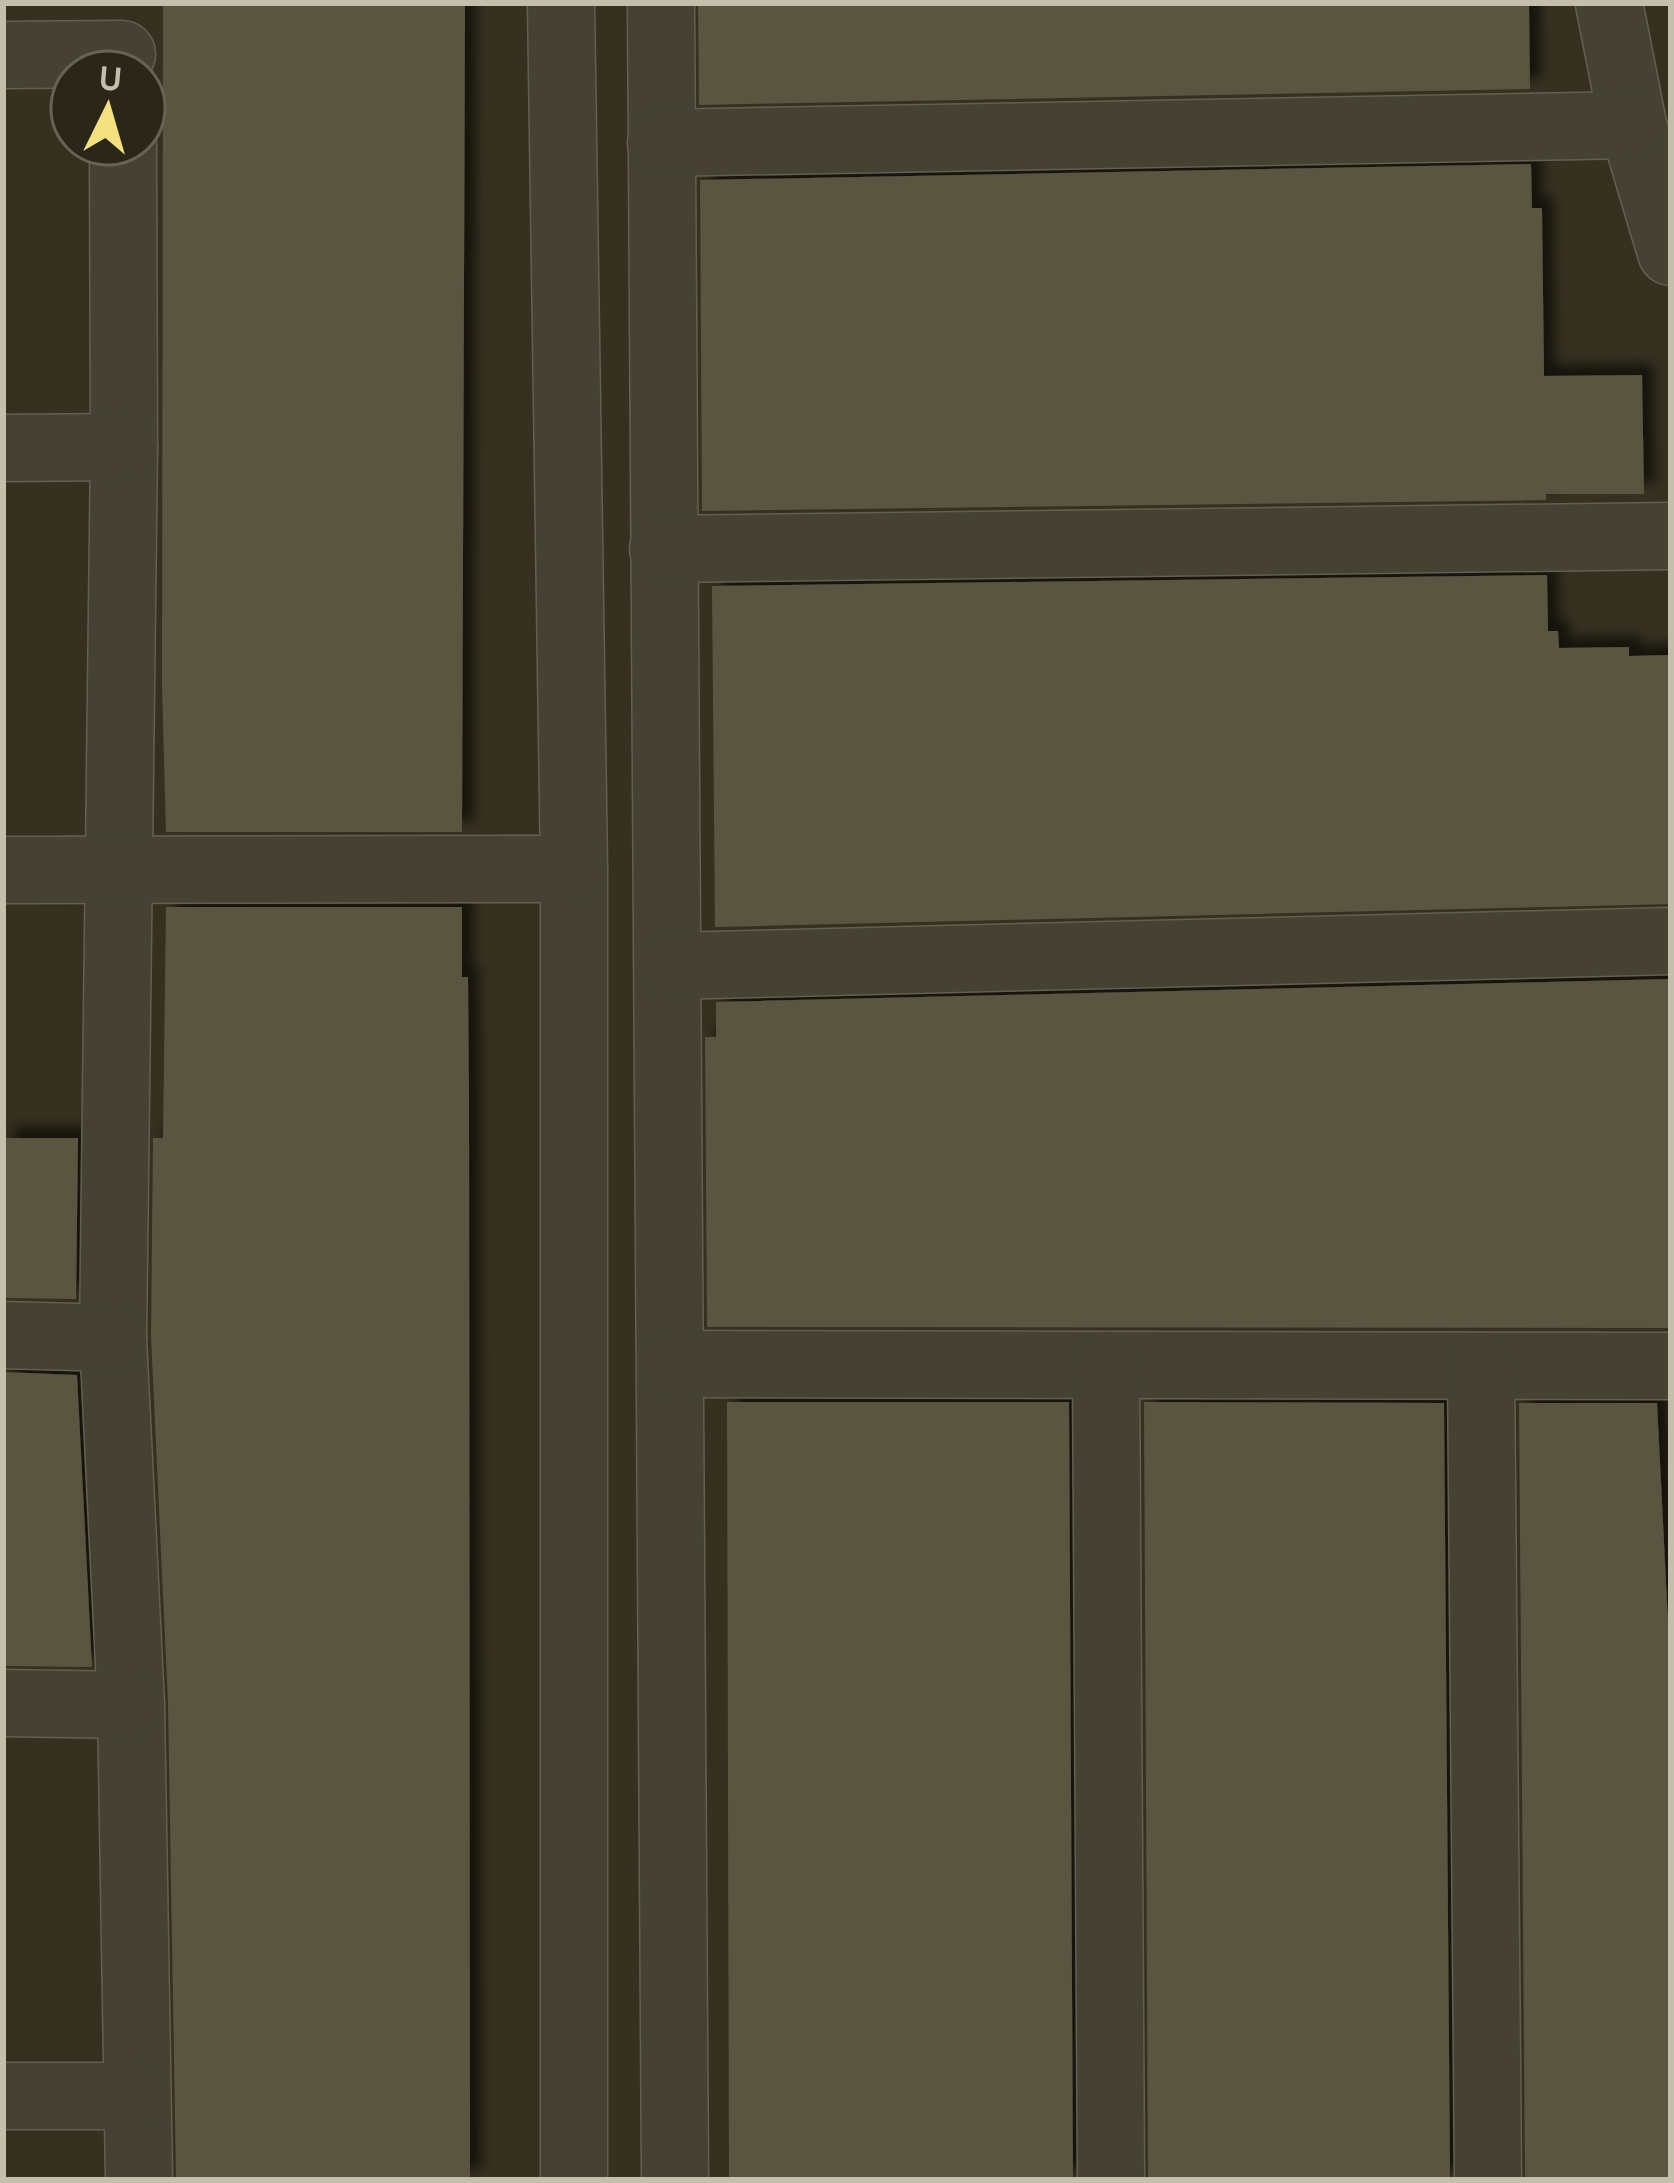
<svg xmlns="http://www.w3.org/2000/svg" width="1674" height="2183" font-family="Overpass,sans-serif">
  <defs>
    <filter id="shadow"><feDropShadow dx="11" dy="-11" stdDeviation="6" flood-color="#0009"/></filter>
  </defs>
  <rect width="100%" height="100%" fill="#35301f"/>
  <g fill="#5a5540" filter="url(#shadow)">
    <polygon points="163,3 465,3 462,832 166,832 162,687"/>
    <polygon points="698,3 1529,3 1530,89 699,105"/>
    <polygon points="1531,164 1532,208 1542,208 1544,376 1642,375 1644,494 1546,494 1546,500 702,511 700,180"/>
    <polygon points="1547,575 1548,631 1558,631 1559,648 1629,647 1629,656 1671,655 1671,904 715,927 712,586"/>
    <polygon points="166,907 462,907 462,977 468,977 469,1101 470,2180 176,2180 168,1703 151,1337 153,1138 163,1138"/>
    <polygon points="1671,979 1671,1328 707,1327 705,1037 716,1037 716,1002"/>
    <polygon points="3,1138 78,1138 76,1299 3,1298"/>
    <polygon points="3,1372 77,1375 92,1667 3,1666"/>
    <polygon points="727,1402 1069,1402 1073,2180 729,2180"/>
    <polygon points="1144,1402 1444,1403 1450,2180 1148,2180"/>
    <polygon points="1519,1403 1657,1403 1671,1682 1671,2180 1525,2180"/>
  </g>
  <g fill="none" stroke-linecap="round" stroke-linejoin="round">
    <g stroke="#646050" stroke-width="69">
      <g id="minor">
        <polyline points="561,3 574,869 574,2180"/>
        <polyline points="661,3 675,2180"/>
        <polyline points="1609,3 1633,125 1671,252"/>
        <polyline points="3,55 122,54"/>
        <polyline points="661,143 1633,125"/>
        <polyline points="123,144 124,447 113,1338 131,1705 139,2180"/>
        <polyline points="3,448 124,447"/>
        <polyline points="663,549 1671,536"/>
        <polyline points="3,870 574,869"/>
        <polyline points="670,966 1671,941"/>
        <polyline points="3,1335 113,1338"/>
        <polyline points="671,1364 1671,1366"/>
        <polyline points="1106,1366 1111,2180"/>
        <polyline points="1481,1366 1488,2180"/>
        <polyline points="3,1703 131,1705"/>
        <polyline points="3,2096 137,2096"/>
      </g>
    </g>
    <use href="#minor" stroke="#454233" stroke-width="66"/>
  </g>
  <rect width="1674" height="2183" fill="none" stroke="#c3bfac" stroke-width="12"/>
  <g transform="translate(108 108) rotate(5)"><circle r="57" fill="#2a2618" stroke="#676353" stroke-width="3"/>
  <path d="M0-9L21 45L0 30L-21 45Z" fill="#f5e080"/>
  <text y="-18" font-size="33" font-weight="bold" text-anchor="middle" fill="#c3bfac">U</text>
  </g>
</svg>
